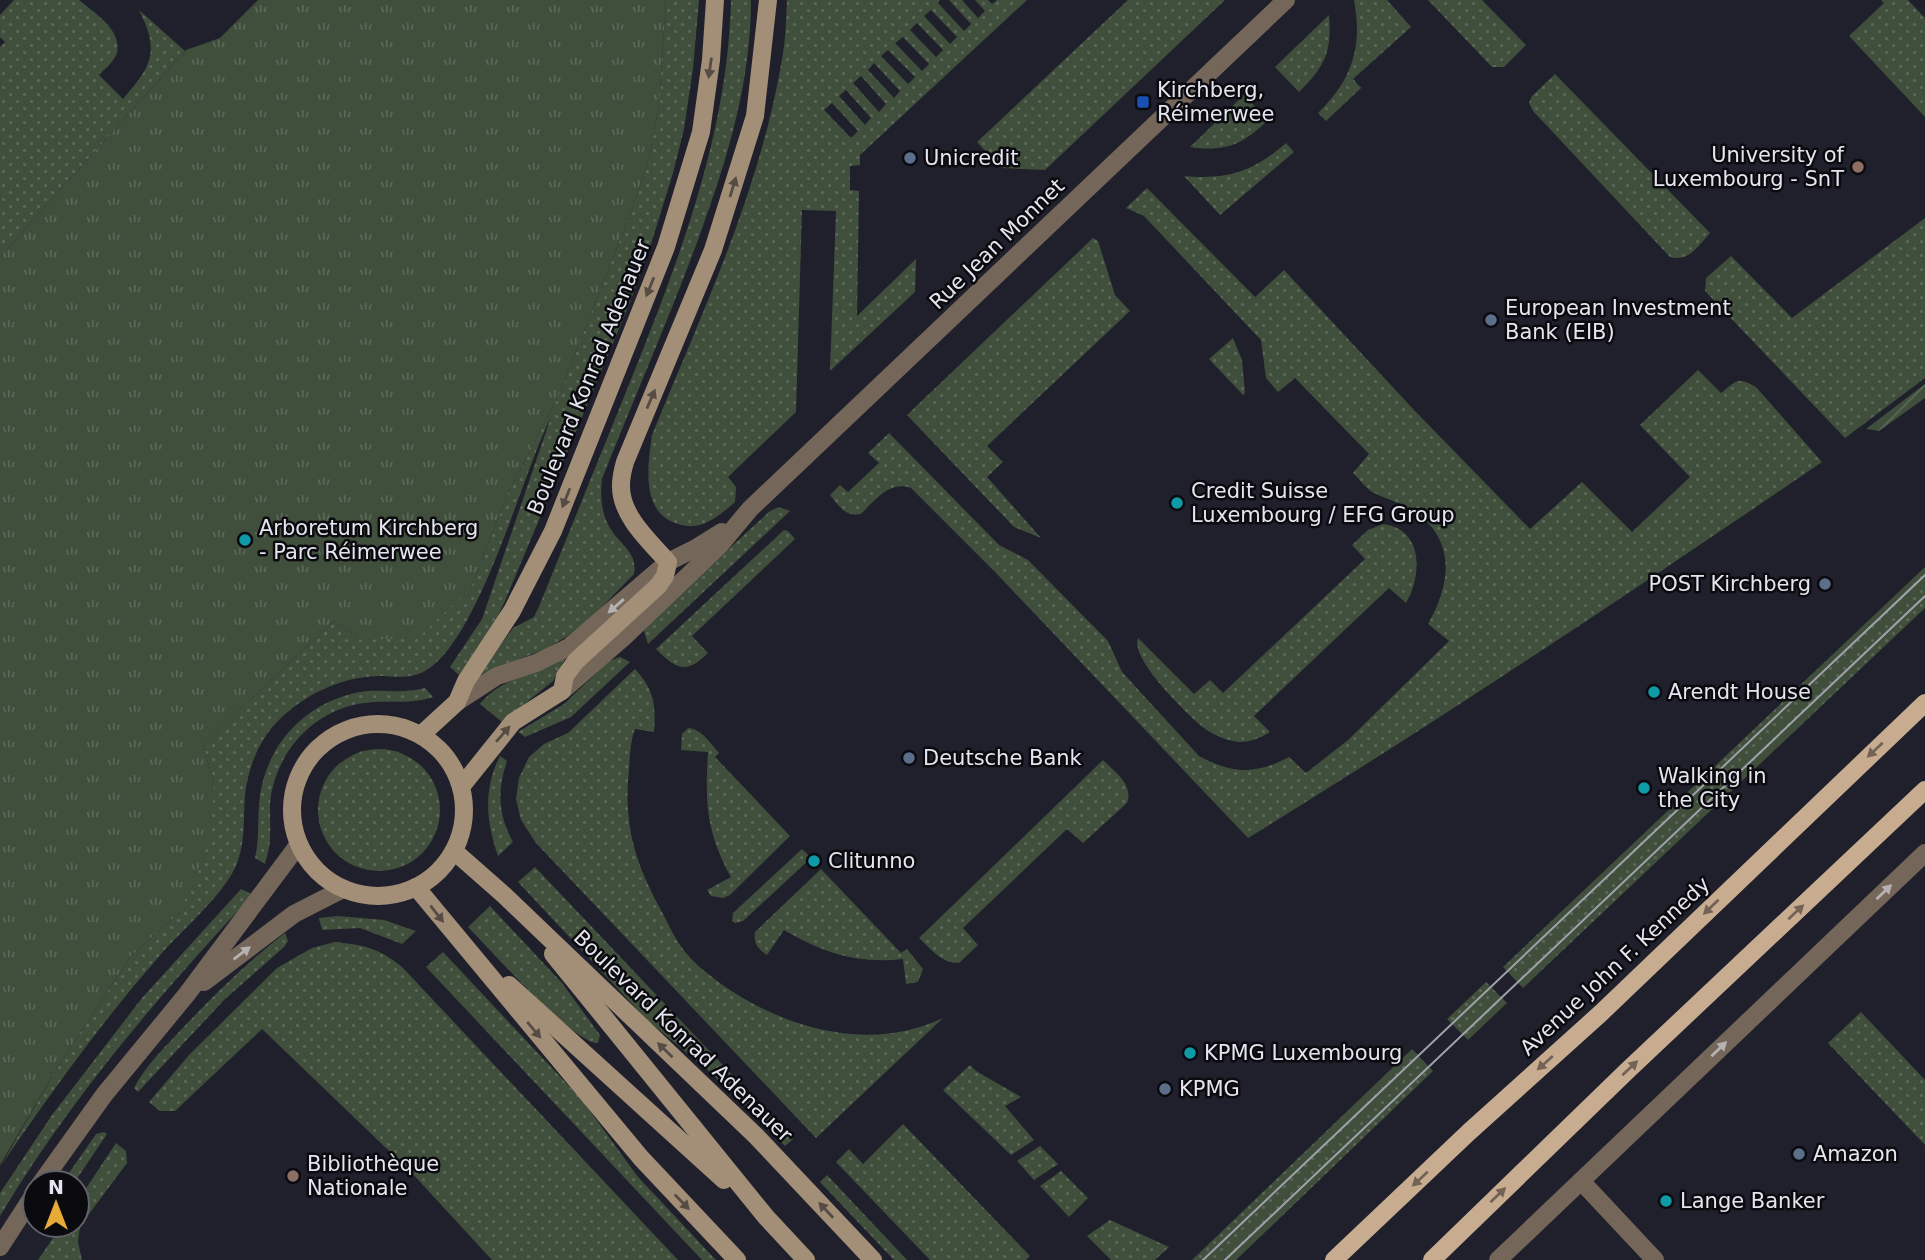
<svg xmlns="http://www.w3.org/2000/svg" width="1925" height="1260" font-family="'DejaVu Sans',sans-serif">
  <defs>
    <pattern id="grass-dots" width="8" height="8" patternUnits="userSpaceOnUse" patternTransform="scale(1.75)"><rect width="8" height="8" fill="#3f4f3c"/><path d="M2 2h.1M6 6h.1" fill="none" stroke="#5b6858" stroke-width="1.8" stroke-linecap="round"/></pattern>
    <pattern id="park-tufts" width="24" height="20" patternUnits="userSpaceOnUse" patternTransform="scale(1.75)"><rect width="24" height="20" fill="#3f4f3c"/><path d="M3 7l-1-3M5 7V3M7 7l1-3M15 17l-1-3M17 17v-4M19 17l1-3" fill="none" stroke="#5b6858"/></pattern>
    <pattern id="garden-furrows" width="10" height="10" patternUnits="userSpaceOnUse" patternTransform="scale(1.75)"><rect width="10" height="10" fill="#3f4f3c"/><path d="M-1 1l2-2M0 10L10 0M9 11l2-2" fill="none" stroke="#5b6858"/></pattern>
  </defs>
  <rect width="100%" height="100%" fill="#1f202c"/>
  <g fill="url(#grass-dots)" fill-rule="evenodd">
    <path d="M14,0H79C94,13 122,29 117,53C115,60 105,69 99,75L123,99C152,66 160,51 139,10L185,51L0,257V47L5,42L0,37V15Z"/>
    <path d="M666,0H699L693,69L684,129L673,173L651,244L629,305L505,601L495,622L459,675L450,667L482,619L551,417C522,474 477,649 421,673C407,679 394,676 379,676C340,677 303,695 276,723C258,742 248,769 245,795C243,820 246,844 235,868C220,899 179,932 156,960C100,1024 48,1097 0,1167L57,1068L131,956L180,912L214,784L203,744L334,621L361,640L471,588L508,493L558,397L632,209L650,154L659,106Z"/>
    <path d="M731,0H751C751,83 727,160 699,237C669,319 634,398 602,479C600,495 601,513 610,528C620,545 638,552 634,574L592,617L566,637L545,649L494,669L470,687L513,628L534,617L540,604C570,530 600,456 630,382C679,260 728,134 731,0Z"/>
    <path d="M787,0H940L938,3L964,31L971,24L949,0H962L978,18L985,11L975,0H988L992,4L997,0H1027L860,155V165L850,166V190L859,191L857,316L916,259L915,292L830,371L836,211L802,210L796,412L728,477L736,487L735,502C719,516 701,532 678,524C640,513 648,465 652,435C703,310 762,187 783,53C786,36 786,18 787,0ZM931,10L957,37L950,44L924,16ZM917,23L943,50L936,57L910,30ZM903,37L929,64L922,71L895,43ZM888,50L915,77L908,84L881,56ZM874,63L900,91L894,98L868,70ZM861,76L886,104L879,112L853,83ZM846,90L871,118L865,125L839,96ZM832,103L858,131L851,138L824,110Z"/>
    <polygon points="1128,0 1225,0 1045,170 1001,168 977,142"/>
    <path d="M1354,0H1387L1411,27L1353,79L1361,88L1326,121L1318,113C1352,80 1363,47 1354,0Z"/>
    <polygon points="1428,0 1482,0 1526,45 1504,67 1492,67"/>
    <polygon points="1881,0 1908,0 1925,18 1925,117 1849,36 1884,3"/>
    <path d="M1329,15C1332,52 1325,66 1299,92L1275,67Z"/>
    <path d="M1555,74L1710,233C1698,246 1689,262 1670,257L1533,111L1529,103L1532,96Z"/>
    <path d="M1244,95L1268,120C1242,145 1226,152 1190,147Z"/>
    <path d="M1286,143L1294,152L1220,215L1184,176C1228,180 1253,172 1286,143Z"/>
    <path d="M1147,188L1255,297L1284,270L1414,410L1530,529L1582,482L1632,532L1690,477L1640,425L1698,370L1721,393C1736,381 1737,376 1756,387L1822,462C1633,591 1443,718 1248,838L996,573L911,488C890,480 875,500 861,514C845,517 839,506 830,495L840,485L848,492L879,463L868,453L889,433L999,545L1028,560L1108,641L1122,672L1199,756C1232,774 1256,775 1289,757L1306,773L1348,740L1449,641L1428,624C1453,580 1456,535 1407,507C1396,501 1383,498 1372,492C1365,487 1359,479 1353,473L1369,454L1295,378L1278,392L1266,378L1261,340L1144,216L1126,208Z"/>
    <polygon points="1925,218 1925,378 1845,438 1705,291 1706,278 1731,256 1792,318"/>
    <polygon points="1093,238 1098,241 1115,295 1130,311 987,446 1003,462 987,477 1041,538 1014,527 907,415"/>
    <polygon points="1233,338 1242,360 1245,393 1243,395 1209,359"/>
    <polygon points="779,507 790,511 648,644 644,631 646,625 770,511"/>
    <path d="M1383,524C1424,529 1422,576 1406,603L1389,588L1254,716L1270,732C1259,739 1246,744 1233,741C1221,739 1208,732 1199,724C1183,710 1130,658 1138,638L1194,694L1210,680L1223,693L1365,559L1352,545L1368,530Z"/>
    <path d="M784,530L788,531L795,539L692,636L708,653C686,675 676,669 656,649Z"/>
    <polygon points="1925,567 1925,608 1523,988 1503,967"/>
    <path d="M571,653L563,662L553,681L502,722L480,704C504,674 541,675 571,653Z"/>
    <polygon points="620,657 630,662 571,717 525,737 518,732 564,704 609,661"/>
    <path d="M635,669C654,690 656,704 654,732L635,729C629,745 630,764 628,781C625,833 638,868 662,912C668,923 673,935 680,945C691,962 710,976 727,988C789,1030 872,1052 943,1018L816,1138L536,843L521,820L516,799L519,778L529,757L544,744L568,733Z"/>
    <path d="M425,688L433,697C407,706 380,698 353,705C310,716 279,751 271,795C269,809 271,824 270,838C270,847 267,856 265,864L255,858C260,837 257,816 260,795C268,745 302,707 351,694C376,687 400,695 425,688Z"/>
    <path d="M688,728C702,729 710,743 719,753L715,757L790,836L730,895L723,898L711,896L707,890L731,877C706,832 705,802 708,752L681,750L682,734Z"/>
    <circle cx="379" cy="810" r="61"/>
    <path d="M500,756L507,761C497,790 498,815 513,842L498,856C486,821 483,789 500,756Z"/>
    <path d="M1103,760C1114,771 1134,785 1127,803L1083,843L1067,829L963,928L978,945L959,963C941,963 931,949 919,938Z"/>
    <polygon points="802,849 811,858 743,921 735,923 732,921 733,913"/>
    <polygon points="535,867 793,1139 785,1146 709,1071 647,1020 518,882"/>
    <path d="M821,869L901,953L907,949L923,969L918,982L906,984L903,959C857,964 823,953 784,930L767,955C758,949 753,943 755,932Z"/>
    <path d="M241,889L251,894L246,902C155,1000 69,1101 0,1216V1193L52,1115L142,998Z"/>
    <path d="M490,906L562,983L600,1035L598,1043C575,1045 488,947 468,927Z"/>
    <polygon points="338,916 384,920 416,931 402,944 360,928 322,930 319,918"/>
    <path d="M285,933L288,941L284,947L225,999L138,1092L134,1088C145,1067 162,1050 178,1033C211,998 246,963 285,933Z"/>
    <path d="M335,942C364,945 379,948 402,967L678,1260H492L410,1171L262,1029L175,1111H160L149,1102L190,1054L277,968L312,948Z"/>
    <polygon points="443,952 582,1100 638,1177 716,1260 702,1260 426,967"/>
    <polygon points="1486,982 1507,1003 1468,1040 1447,1019"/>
    <polygon points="1861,1012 1925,1080 1925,1145 1828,1043"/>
    <polygon points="1412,1049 1433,1071 1236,1260 1192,1260"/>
    <polygon points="970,1065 976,1071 1021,1097 1005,1106 1034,1140 1011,1155 943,1090"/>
    <polygon points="903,1124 1030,1256 1026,1260 930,1260 836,1162 849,1149 863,1164"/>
    <polygon points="104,1132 107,1134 74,1183 62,1183 96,1134"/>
    <polygon points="116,1143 126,1151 127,1163 80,1226 78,1242 82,1260 38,1260 62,1225 77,1225 77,1202"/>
    <polygon points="1040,1146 1058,1164 1034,1180 1017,1161"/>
    <polygon points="1061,1171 1088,1198 1069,1217 1040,1186"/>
    <polygon points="827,1175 907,1260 894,1260 820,1182"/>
    <polygon points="1110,1220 1169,1247 1155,1260 1111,1260 1087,1236"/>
  </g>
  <polygon fill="url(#park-tufts)" points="258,0 666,0 659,106 650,154 632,209 558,397 508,493 471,588 418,638 361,640 334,621 203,744 214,784 211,837 180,912 131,956 57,1068 0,1165 0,257 186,50 220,38"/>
  <polygon fill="url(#garden-furrows)" points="1925,384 1925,398 1879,431 1866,429"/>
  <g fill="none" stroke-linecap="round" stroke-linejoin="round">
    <g stroke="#746658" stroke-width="18">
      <polyline points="562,691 623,638 720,545 750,509 1286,0"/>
      <polyline points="457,702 497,676 536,663 569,647 668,562 696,548 722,532"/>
      <polyline points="204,982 294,914 343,889"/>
      <polyline points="41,1183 104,1095 187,994 299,844"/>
      <polyline points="0,1247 35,1193"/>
      <polyline points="1498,1260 1925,853"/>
    </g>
    <polyline stroke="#746658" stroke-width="18" points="1581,1181 1655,1260"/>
    <g stroke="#a38e77" stroke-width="18">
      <circle cx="378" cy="810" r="86"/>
      <polyline points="421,735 457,702 466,681 512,611 553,531 666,247 701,132 711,60 715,0"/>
      <path d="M461,787L513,722L562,691L565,676L576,661L658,586L665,576L668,562C649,541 620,515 621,485C621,477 623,469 625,462L713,250L755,116L768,0"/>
      <polyline points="454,851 504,895 756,1136 873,1260"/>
      <polyline points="416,887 641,1158 737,1260"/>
      <polyline points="553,954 766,1217 806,1260"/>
      <polyline points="509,985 724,1180"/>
    </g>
    <g stroke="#c8ac8f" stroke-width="18">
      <polyline points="1334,1260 1469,1132 1601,1013 1925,703"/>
      <polyline points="1432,1260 1628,1070 1925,790"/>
    </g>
    <g stroke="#a0a1ab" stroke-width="2">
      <polyline points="1203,1260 1925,575"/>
      <polyline points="1225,1260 1925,596"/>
    </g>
  </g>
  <defs><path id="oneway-solid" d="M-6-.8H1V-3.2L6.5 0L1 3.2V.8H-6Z" transform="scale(1.75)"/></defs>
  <g fill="#564c43">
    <use href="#oneway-solid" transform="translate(710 68) rotate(98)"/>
    <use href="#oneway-solid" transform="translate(733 187) rotate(-73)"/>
    <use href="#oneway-solid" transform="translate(650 287) rotate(112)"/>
    <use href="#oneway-solid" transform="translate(651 399) rotate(-67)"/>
    <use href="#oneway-solid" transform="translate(566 498) rotate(112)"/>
    <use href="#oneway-solid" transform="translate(503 734) rotate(-49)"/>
    <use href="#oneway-solid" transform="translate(437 914) rotate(52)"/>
    <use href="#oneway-solid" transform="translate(534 1030) rotate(50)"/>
    <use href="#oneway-solid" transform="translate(665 1050) rotate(-136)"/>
    <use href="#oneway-solid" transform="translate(682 1202) rotate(46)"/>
    <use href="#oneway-solid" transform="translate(826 1210) rotate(-133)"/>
  </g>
  <g fill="#b7b2b2">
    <use href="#oneway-solid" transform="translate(616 606) rotate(139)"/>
    <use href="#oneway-solid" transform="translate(1884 892) rotate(-44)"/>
    <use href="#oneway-solid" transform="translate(242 953) rotate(-37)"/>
    <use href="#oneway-solid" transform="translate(1719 1049) rotate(-44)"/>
  </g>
  <g fill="#726355">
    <use href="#oneway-solid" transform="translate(1875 750) rotate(137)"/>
    <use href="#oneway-solid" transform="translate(1711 907) rotate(136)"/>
    <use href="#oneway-solid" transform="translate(1796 912) rotate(-43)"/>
    <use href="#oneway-solid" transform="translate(1545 1063) rotate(138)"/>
    <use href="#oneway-solid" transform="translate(1630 1068) rotate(-43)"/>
    <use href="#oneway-solid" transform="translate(1420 1179) rotate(137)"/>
    <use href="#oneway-solid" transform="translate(1498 1195) rotate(-44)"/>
  </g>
  <rect fill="#1a4fb4" stroke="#0a0a0f" stroke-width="2.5" x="1136" y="95" width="14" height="14" rx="3.5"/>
  <g fill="#5c6f8a" stroke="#0a0a0f" stroke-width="2.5">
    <circle cx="910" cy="158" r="7"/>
    <circle cx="1491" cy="320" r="7"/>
    <circle cx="1825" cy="584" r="7"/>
    <circle cx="909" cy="758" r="7"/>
    <circle cx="1165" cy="1089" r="7"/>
    <circle cx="1799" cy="1154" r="7"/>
  </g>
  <g fill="#8d6e63" stroke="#0a0a0f" stroke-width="2.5">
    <circle cx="1858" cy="167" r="7"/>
    <circle cx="293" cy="1176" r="7"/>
  </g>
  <g fill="#0f9aa8" stroke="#0a0a0f" stroke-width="2.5">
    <circle cx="1177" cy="503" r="7"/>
    <circle cx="245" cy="540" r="7"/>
    <circle cx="1654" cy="692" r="7"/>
    <circle cx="1644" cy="788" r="7"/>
    <circle cx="814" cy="861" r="7"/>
    <circle cx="1190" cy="1053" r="7"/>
    <circle cx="1666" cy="1201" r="7"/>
  </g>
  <g text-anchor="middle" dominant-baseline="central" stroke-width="5" stroke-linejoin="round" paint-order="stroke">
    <g font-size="21" fill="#e4e5ee" stroke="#0a0a0f" text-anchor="start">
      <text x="1157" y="90">Kirchberg,<tspan x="1157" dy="24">Réimerwee</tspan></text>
      <text x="1844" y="155" text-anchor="end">University of<tspan x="1844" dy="24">Luxembourg - SnT</tspan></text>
      <text x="924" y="158">Unicredit</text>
      <text x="1505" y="308">European Investment<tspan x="1505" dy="24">Bank (EIB)</tspan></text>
      <text x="1191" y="491">Credit Suisse<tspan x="1191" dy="24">Luxembourg / EFG Group</tspan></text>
      <text x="259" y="528">Arboretum Kirchberg<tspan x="259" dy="24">- Parc Réimerwee</tspan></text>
      <text x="1811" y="584" text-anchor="end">POST Kirchberg</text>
      <text x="1668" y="692">Arendt House</text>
      <text x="923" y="758">Deutsche Bank</text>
      <text x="1658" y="776">Walking in<tspan x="1658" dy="24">the City</tspan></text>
      <text x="828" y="861">Clitunno</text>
      <text x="1204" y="1053">KPMG Luxembourg</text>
      <text x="1179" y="1089">KPMG</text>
      <text x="1813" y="1154">Amazon</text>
      <text x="307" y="1164">Bibliothèque<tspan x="307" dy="24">Nationale</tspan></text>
      <text x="1680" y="1201">Lange Banker</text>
    </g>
    <g font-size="21" fill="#e4e5ee" stroke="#0a0a0f">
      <text transform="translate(997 244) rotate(-44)">Rue Jean Monnet</text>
      <text transform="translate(589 377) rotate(-68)">Boulevard Konrad Adenauer</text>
      <text transform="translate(1615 966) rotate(-43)">Avenue John F. Kennedy</text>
      <text transform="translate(683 1036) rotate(44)">Boulevard Konrad Adenauer</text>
    </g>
  </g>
  <g transform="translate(56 1204)"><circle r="33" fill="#0a0a0f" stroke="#616268" stroke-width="2"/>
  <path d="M0-5L12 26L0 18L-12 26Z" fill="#e8ab37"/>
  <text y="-10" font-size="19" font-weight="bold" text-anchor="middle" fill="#e4e5ee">N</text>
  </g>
</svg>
